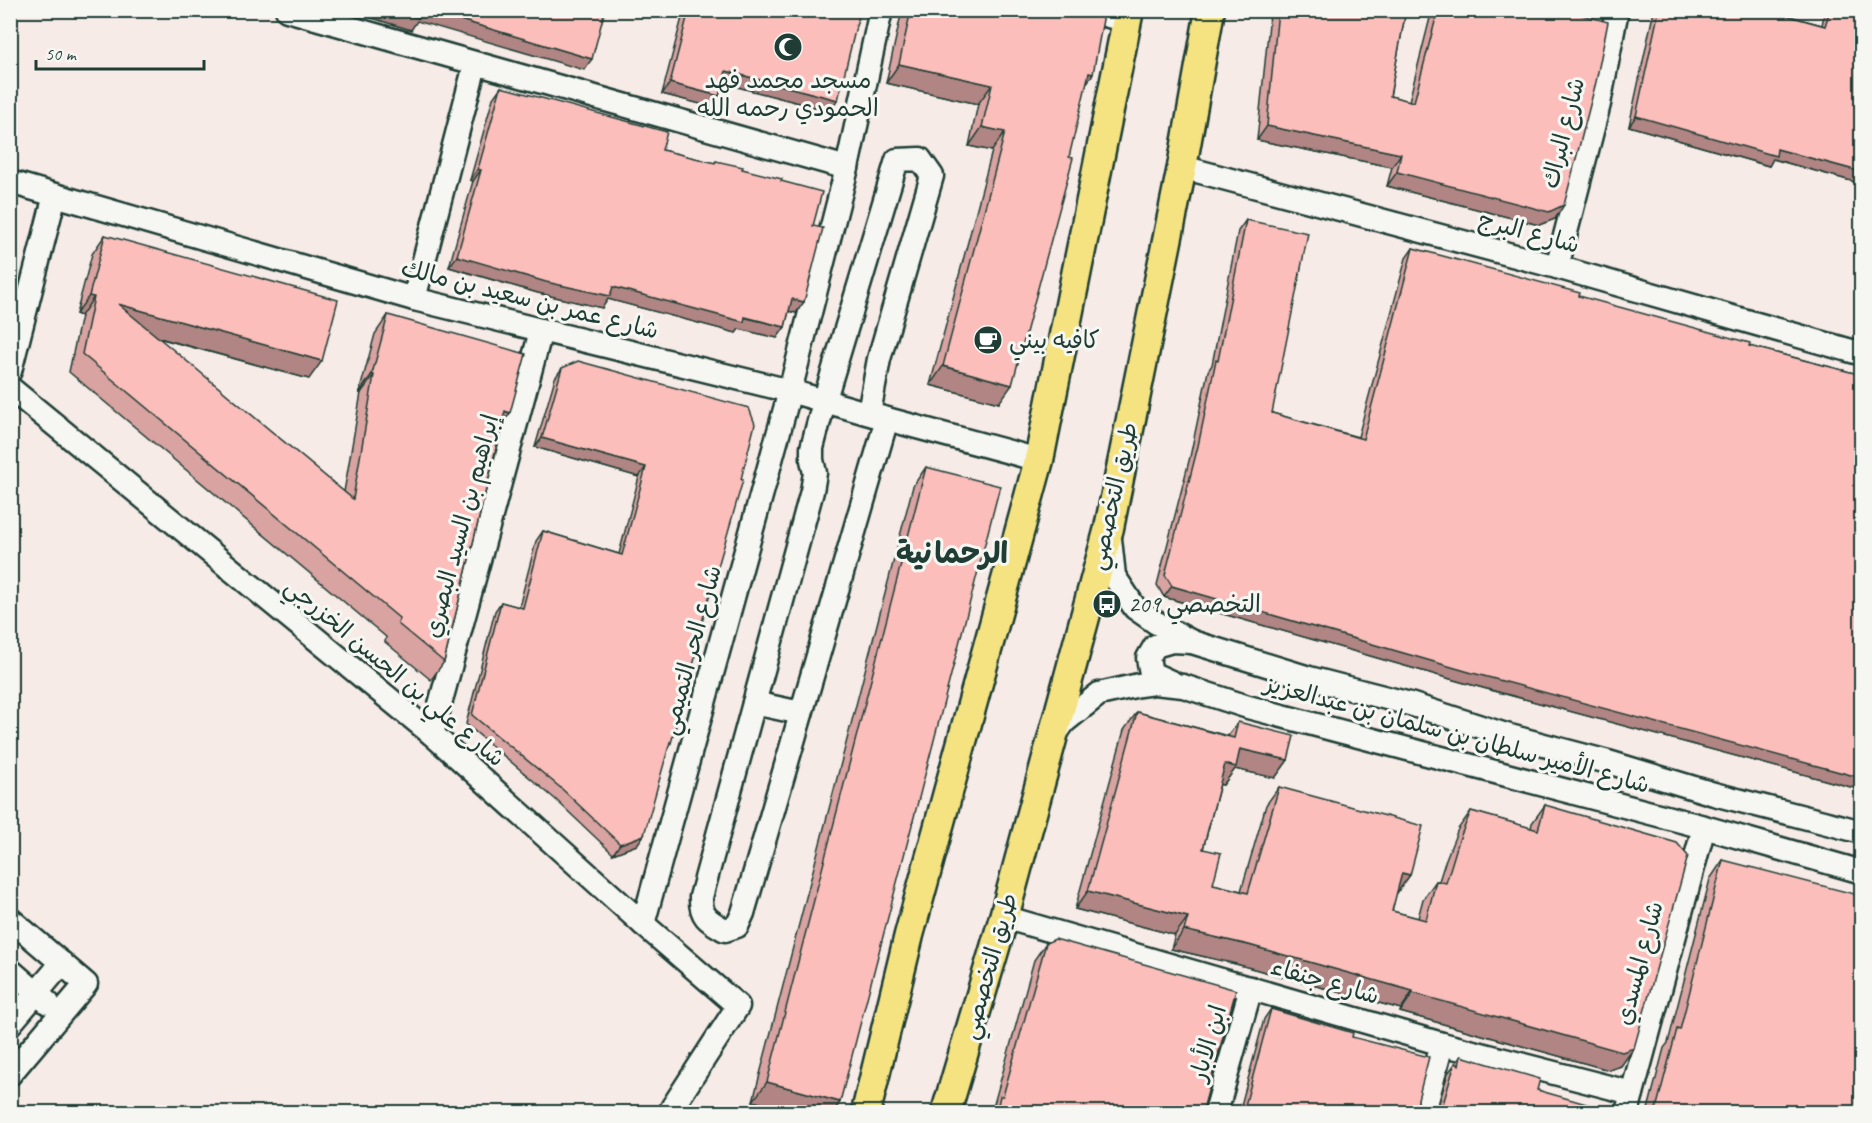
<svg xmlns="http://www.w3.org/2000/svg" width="1872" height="1123" font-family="Caveat,'Playpen Sans Arabic',sans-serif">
  <rect width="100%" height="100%" fill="#f7ebe7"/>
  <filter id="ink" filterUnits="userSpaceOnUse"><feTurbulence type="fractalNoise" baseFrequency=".0167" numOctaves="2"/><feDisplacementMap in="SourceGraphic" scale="12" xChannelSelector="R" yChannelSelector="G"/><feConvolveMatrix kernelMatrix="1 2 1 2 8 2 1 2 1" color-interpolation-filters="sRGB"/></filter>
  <g filter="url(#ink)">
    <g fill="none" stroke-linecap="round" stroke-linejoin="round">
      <g stroke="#1f3d34" stroke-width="27">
        <g id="minor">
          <polyline points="287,10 847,168"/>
          <polyline points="1087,10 1126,21"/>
          <polyline points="1182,167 1557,267 1862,354"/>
          <polyline points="10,182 414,299 790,391 887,419 1039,460"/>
          <polyline points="1557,267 1599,104 1617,10"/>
          <polyline points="414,299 475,65"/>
          <polyline points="10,371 55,195"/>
          <polyline points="10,388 432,734 643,924 738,1006 672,1108 673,1112"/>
          <path d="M869,413L879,359L932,176L920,159L897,160L824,402L812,448V460L815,473L812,491L701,897C700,917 709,921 725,930L737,926L743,913L887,419"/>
          <polyline points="1110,539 1114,576 1135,608 1155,622 1192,642 1309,678 1410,704 1506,735 1608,762 1714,794 1862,832"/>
          <polyline points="1173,683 1151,673 1148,658 1155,646 1172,641 1192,642"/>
          <polyline points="754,703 801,713"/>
          <polyline points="432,734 541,331"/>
          <polyline points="1054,736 1064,722 1099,694 1139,685 1154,683 1183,686 1248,707 1704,827 1862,872"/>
          <polyline points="1004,917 1442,1044 1632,1093"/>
          <polyline points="10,919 86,984 10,1074"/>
          <polyline points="643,924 790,391 847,168 881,10"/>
          <polyline points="10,970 48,1003"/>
          <polyline points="10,1024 62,963"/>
          <polyline points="1216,1112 1251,988"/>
          <polyline points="1424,1112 1442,1044"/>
          <polyline points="1627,1112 1704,827"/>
        </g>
      </g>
      <g stroke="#1f3d34" stroke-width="33">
        <g id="major">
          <polyline points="866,1112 909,935 1039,460 1129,10"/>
          <polyline points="946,1112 1004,917 1109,528 1182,167 1210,10"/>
        </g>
      </g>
      <use href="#minor" stroke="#f6f6f2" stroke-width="22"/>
      <use href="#major" stroke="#f5e382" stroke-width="28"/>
    </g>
    <g fill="#d8a3a1" stroke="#1f3d34" stroke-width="1.5">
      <polygon points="684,10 860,10 830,111 723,83 719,96 712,107 662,94"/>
      <polygon points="902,10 1086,10 1086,83 999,403 930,385 992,151 969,146 978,104 886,83"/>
      <polygon points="1272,10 1406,10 1390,96 1409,101 1432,10 1564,10 1555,219 1539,225 1387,186 1392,167 1257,140 1270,14"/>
      <polygon points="1654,10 1767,10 1822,25 1825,10 1862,10 1862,184 1773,159 1769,166 1629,126"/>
      <polygon points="501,87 662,150 714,163 716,161 781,181 813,226 796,313 789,311 785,327 777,338 739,329 736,333 608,299 602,308 538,293 449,267 473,181 470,180 493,98"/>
      <polygon points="1246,220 1272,413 1358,437 1406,258 1413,248 1749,346 1862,375 1862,790 1461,682 1164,597 1157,585 1190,457 1208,371 1212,365 1238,231"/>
      <polygon points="105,235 309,379 158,338 344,492 361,393 359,393 375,334 388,315 510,413 502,424 444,662 431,680 385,642 386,637 69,372 81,316 76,314 92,254"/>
      <polygon points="562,368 749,408 702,622 669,746 637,845 613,854 555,799 466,724 495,611 501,602 519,607 536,541 543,531 619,554 639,477 535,447 555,378"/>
      <polygon points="926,467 840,1102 833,1113 796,1113 753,1101 913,486"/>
      <polygon points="1137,712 1228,736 1238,722 1288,760 1275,778 1235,769 1223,785 1220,784 1203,849 1213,884 1241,891 1266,805 1279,787 1410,875 1397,893 1396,893 1392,911 1418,918 1423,899 1436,881 1439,881 1446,859 1458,829 1471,811 1531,828 1532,823 1545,805 1621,1066 1609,1070 1400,1012 1401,1009 1236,964 1171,949 1175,935 1075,909 1124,730"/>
      <polygon points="1723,860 1862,1113 1647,1113 1664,1048 1668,1043 1710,879"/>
      <polygon points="1046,943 1202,1113 988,1113 994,1104 1034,960"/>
      <polygon points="1271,1009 1352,1037 1418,1099 1418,1105 1421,1111 1423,1113 1239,1113 1264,1019"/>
      <polygon points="1461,1056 1537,1090 1610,1113 1436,1113 1448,1073"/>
    </g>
    <g fill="#b08583" stroke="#1f3d34" stroke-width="1.5">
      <polygon points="346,10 427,10 592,59 584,70 417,21 411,30"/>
      <polygon points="899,64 992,85 978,104 886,83"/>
      <polygon points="726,71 838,100 830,111 718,82"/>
      <polygon points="1089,73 1093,74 1080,93"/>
      <polygon points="670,83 719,96 712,107 662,94"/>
      <polygon points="1636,116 1777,149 1862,172 1862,184 1773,159 1769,166 1629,126"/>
      <polygon points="1267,126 1401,154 1392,167 1257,140"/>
      <polygon points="982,127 1005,132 992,151 969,146"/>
      <polygon points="478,169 481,170 473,181 470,180"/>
      <polygon points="1397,172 1564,205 1555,219 1539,225 1387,186"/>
      <polygon points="457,256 613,287 785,327 777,338 739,329 736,333 608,299 602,308 538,293 449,267"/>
      <polygon points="89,296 94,297 81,316 76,314"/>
      <polygon points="792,299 804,302 796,313 784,310"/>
      <polygon points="118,304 322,361 309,379 105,323"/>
      <polygon points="943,366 1012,385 999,403 930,385"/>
      <polygon points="372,374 374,375 361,393 359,393"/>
      <polygon points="505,411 510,413 497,431"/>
      <polygon points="542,438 646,467 639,477 535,447"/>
      <polygon points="1172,586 1862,778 1862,790 1461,682 1164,597"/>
      <polygon points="1240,749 1288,760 1275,778 1235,769 1223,785 1212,783 1225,764"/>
      <polygon points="644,835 637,845 613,854 620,844"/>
      <polygon points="1402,873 1410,875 1397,893 1389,891"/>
      <polygon points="1088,891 1188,917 1175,935 1075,909"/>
      <polygon points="1184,930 1249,945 1413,991 1401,1009 1236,964 1171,949"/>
      <polygon points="1413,993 1634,1048 1621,1066 1609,1070 1400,1012"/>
      <polygon points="767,1082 840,1102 833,1113 796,1113 753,1101"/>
    </g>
    <g fill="#fbbebb" stroke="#1f3d34" stroke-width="1.5">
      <polygon points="392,10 421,10 418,18"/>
      <polygon points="427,10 605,10 592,59"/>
      <polygon points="689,10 860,10 838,100 726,71 719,96 670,83"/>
      <polygon points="911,10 1086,10 1104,14 1093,74 1089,73 1069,157 1073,158 1012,385 943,366 1005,132 982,127 992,85 899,64"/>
      <polygon points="1278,10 1406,10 1390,96 1414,102 1438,10 1564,10 1608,22 1596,82 1564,205 1549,212 1397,172 1401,154 1267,126"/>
      <polygon points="1659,10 1767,10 1825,26 1830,10 1862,10 1862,172 1777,149 1776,156 1636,116"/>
      <polygon points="501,87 667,132 662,150 715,163 716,161 743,167 742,169 782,179 781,181 822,192 813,226 823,228 804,302 792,299 785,327 745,317 744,322 613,287 610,296 546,282 457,256 481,170 478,169"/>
      <polygon points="1246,220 1308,233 1272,413 1363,439 1413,248 1580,293 1579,296 1750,343 1749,346 1862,375 1862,778 1469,672 1172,586 1165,575 1198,446 1216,360 1218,361"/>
      <polygon points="105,235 338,300 322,361 118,304 353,499 374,375 372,374 388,315 526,354 510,413 505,411 444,662 398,624 399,618 82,354 94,297 89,296"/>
      <polygon points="578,361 749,408 755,424 741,479 743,480 702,622 705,623 671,743 670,742 644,835 620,844 562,789 472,715 501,602 523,608 543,531 622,555 646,467 542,438 562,368"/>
      <polygon points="926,467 1000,486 840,1102 767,1082"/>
      <polygon points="1137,712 1234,738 1238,722 1294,736 1288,760 1240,749 1236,767 1225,764 1203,849 1221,853 1213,884 1248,893 1279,787 1423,826 1410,875 1402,873 1392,911 1426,920 1436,881 1446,883 1459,840 1471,811 1538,830 1545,805 1677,843 1688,856 1634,1048 1622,1052 1413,993 1413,991 1249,945 1184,930 1188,917 1088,891"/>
      <polygon points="1723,860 1862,896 1862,1113 1655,1113 1677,1029 1680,1030"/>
      <polygon points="1055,939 1236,990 1202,1113 996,1113 1000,1096 1003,1096 1046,943"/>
      <polygon points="1271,1009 1353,1033 1352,1037 1429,1057 1418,1099 1418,1105 1421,1111 1423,1113 1243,1113"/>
      <polygon points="1461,1056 1540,1079 1537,1090 1611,1111 1610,1113 1439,1113 1441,1111 1455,1063 1459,1065"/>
    </g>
  </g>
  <defs>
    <g id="mosque-disc" transform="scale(1.5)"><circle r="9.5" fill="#1f3d34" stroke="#f6f6f2"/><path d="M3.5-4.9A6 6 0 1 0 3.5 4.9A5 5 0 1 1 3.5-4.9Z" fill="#fff"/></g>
    <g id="cafe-disc" transform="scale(1.5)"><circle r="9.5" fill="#1f3d34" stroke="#f6f6f2"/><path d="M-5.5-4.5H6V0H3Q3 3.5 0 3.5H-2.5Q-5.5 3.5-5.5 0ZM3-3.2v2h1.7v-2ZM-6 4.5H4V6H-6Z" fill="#fff"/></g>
    <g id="bus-disc" transform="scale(1.5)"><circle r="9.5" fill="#1f3d34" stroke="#f6f6f2"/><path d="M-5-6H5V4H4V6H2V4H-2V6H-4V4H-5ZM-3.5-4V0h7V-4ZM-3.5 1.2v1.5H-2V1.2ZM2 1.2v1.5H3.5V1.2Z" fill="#fff"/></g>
  </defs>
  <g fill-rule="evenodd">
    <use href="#mosque-disc" x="788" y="47"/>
    <use href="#cafe-disc" x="988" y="340"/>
    <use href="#bus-disc" x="1107" y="604"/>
  </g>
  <g text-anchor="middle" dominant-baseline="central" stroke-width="6" stroke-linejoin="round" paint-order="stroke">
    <g font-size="24" fill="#1f3d34" stroke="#f6f6f2" text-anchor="start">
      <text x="788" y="80" text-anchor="middle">مسجد محمد فهد<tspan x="788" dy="28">الحمودي رحمه الله</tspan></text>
      <text x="1009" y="340">كافيه بيني</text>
      <text x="1128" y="604">التخصصي 209</text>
    </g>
    <g font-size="24" fill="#1f3d34" stroke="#f6f6f2">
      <text transform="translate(1563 133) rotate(-76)">شارع البراك</text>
      <text transform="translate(1529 232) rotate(15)">شارع البرج</text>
      <text transform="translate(530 299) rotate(14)">شارع عمر بن سعيد بن مالك</text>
      <text transform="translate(1113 496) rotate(-77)">طريق التخصصي</text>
      <text transform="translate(461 526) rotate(-75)">إبراهيم بن السيد البصري</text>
      <text transform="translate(691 650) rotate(-75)">شارع الحر التميمي</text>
      <text transform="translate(395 672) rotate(40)">شارع علي بن الحسن الخزرجي</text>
      <text transform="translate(1457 734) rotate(15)">شارع الأمير سلطان بن سلمان بن عبدالعزيز</text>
      <text transform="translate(1639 963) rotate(-75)">شارع المسدي</text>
      <text transform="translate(989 966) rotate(-74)">طريق التخصصي</text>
      <text transform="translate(1325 981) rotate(16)">شارع جنفاء</text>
      <text transform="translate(1208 1043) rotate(-74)">ابن الأبار</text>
    </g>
    <g font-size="30" font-weight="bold" fill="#1f3d34" stroke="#f6f6f2">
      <text x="952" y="553">الرحمانية</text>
    </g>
  </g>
  <rect width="1872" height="1123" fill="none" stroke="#f6f6f2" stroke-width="36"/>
  <rect x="18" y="18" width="1836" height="1087" fill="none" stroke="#1f3d34" stroke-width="2" filter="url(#ink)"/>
  <path d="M36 60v9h168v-9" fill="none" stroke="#1f3d34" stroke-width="3"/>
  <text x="45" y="60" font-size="18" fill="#1f3d34" stroke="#f6f6f2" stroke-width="4.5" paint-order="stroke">50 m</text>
</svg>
